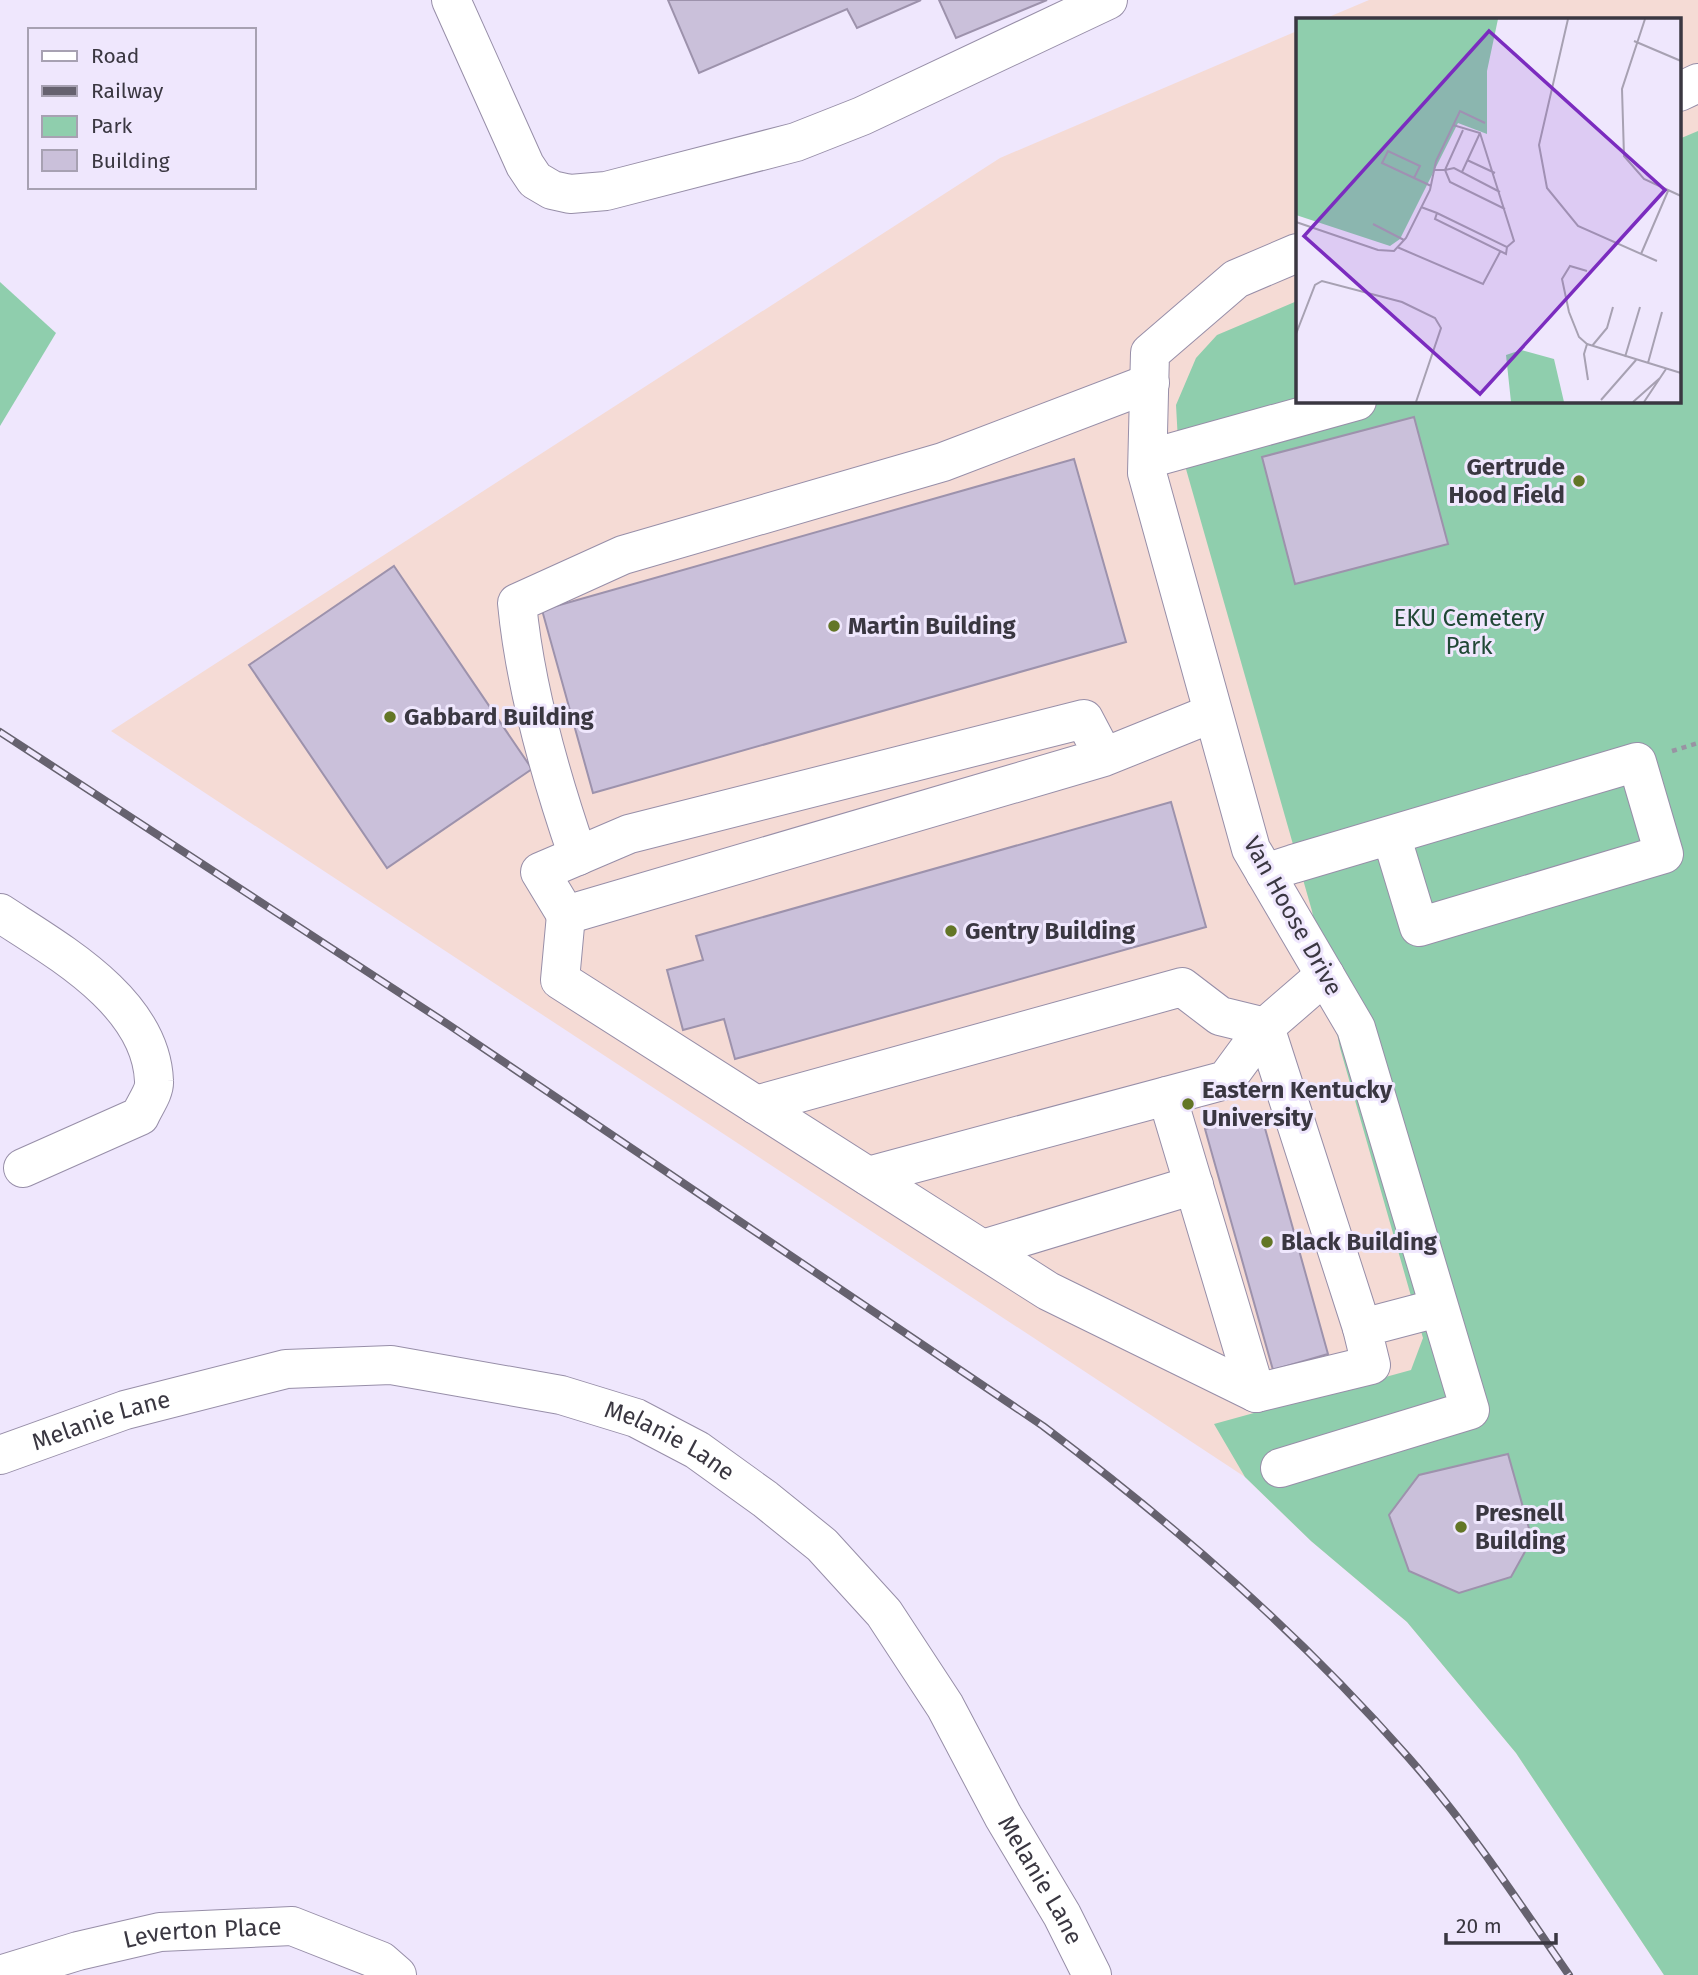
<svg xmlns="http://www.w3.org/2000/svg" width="1698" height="1975" font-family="'Fira Sans',sans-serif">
  <rect width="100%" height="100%" fill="#efe7fd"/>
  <polygon fill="#f5dbd5" points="1369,0 1698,0 1698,1975 1664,1975 1516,1753 1407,1622 1311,1541 1245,1477 111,731 1000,158 1297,31 1297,401 1679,401 1679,19 1324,19"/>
  <g fill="#8fcead">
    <polygon points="1698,131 1698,1975 1664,1975 1516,1753 1407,1622 1311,1541 1245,1477 1214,1424 1411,1370 1423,1338 1340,1048 1312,911 1178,441 1176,405 1196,358 1217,335 1297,301 1297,401 1679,401 1679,139"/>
    <polygon points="0,282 56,333 0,426"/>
  </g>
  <g fill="#cac0da" stroke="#9d92ac" stroke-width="2">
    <polygon points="668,0 921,0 857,28 847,9 699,73"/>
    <polygon points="939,0 1047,0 956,38"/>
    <polygon points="1414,417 1448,544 1295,584 1262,457"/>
    <polygon points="1074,459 1126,642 593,793 542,610"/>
    <polygon points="394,566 532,769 387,868 249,665"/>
    <polygon points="1171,802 1206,927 735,1059 724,1019 683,1030 667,970 703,960 696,936"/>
    <polygon points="1261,1114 1328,1354 1273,1370 1205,1129"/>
    <polygon points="1508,1454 1532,1539 1511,1577 1459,1593 1409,1571 1389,1515 1419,1475"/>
  </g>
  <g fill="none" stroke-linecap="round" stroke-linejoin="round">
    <g stroke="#978ea8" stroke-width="40">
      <g id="minor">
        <polyline points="451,0 525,165 535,180 552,190 570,194 606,191 796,142 862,116 1108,0"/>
        <polyline points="1679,92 1698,83"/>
        <polyline points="1148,459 1357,401"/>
        <polyline points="1104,757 1084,719 629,834 540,872 566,915 1104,757 1213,713"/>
        <path d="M578,856C550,775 525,688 517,603L623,555L943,462L1150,383"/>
        <polyline points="1265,873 1293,864 1637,762 1664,854 1419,927 1391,835"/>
        <path d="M0,913C58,951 151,1002 154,1081C155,1092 144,1106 140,1116L23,1168"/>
        <polyline points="566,915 560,980 1048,1291 1256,1393 1371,1365 1362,1328 1438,1308"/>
        <polyline points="1325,975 1265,1027 1362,1328"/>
        <polyline points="1167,1096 1256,1393"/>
        <polyline points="756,1105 1182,987 1220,1016 1265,1027 1226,1080 868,1176"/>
        <polyline points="983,1249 1194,1185"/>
        <path id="s1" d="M0,1455L125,1410L286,1369L391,1365L561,1395L636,1418L697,1450L765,1499L822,1545L884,1613L945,1706L1003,1816L1062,1915L1092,1975"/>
        <polyline points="1280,1468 1470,1410 1356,1028 1251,849 1147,473 1150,353 1236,279 1297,253"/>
        <path id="s2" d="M0,1975L78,1951L160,1932L292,1926L381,1961L397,1975"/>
      </g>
    </g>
    <polyline stroke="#9993a3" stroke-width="4.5" stroke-dasharray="5 5" stroke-linecap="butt" points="1672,751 1698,743"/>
    <use href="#minor" stroke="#fff" stroke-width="38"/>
    <g stroke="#66626f" stroke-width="8">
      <path id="rail" d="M0,732L449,1025L1043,1426C1177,1527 1297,1631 1408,1757C1468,1825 1518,1901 1569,1975"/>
    </g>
    <use href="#rail" stroke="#efe7fd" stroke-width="5" stroke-dasharray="16" stroke-linecap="butt"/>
  </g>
  <g fill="#637626" stroke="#efe7fd" stroke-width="2.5">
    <circle cx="1579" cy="481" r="7"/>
    <circle cx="834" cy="626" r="7"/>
    <circle cx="390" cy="717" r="7"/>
    <circle cx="951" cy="931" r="7"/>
    <circle cx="1188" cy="1104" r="7"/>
    <circle cx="1267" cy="1242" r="7"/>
    <circle cx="1461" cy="1527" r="7"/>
  </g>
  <g text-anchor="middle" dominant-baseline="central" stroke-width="6" stroke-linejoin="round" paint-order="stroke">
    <g font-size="24" font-weight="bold" fill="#3a3741" stroke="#efe7fd" text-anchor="start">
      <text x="1565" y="467" text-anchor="end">Gertrude<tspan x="1565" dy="28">Hood Field</tspan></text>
      <text x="848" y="626">Martin Building</text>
      <text x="404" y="717">Gabbard Building</text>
      <text x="965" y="931">Gentry Building</text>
      <text x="1202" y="1090">Eastern Kentucky<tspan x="1202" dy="28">University</tspan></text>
      <text x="1281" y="1242">Black Building</text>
      <text x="1475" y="1513">Presnell<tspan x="1475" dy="28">Building</tspan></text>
    </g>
    <g font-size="24" fill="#204835" stroke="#efe7fd">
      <text x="1469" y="618">EKU Cemetery<tspan x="1469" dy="28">Park</tspan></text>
    </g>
    <g font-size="24" fill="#3a3741" stroke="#efe7fd">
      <text transform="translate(1293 916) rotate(61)">Van Hoose Drive</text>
      <text stroke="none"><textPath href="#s1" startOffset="107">Melanie Lane</textPath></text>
      <text stroke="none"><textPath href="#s1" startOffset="695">Melanie Lane</textPath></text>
      <text stroke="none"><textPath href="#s1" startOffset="1283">Melanie Lane</textPath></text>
      <text stroke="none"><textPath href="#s2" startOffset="208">Leverton Place</textPath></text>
    </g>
  </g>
  <g transform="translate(1296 18)">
    <rect width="385" height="385" fill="#efe7fd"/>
    <path d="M0,1H202L191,53V116L162,105L104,221L94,228L0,197ZM225,332L258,341L268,384H215L210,337Z" fill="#8fcead"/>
    <path fill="none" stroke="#a7a1b2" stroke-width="2" d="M272,1L243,127L251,170L282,208L361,243M349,1L326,71L328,138L348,161L385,178M338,23L385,43M157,107L184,115L218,223L211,229M171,142L199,155M138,152H149L167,112M166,154L184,115M118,160L124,148L92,133L86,145L131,166L135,168M204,174L158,150L149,152L154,164L209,191M125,189L141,195L211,229L210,236L139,201L141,195M0,204L82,232L98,233L110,220L134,172L140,143L164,93L189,105M77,206L108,222M101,229L187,266L204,234M345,236L372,173M291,253L274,248L266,261L273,294L283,319L291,326L288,336L292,362M0,316L19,267L26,263L106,284L139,300L145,310L120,384M291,326L385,355M296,328L311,310L317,289M329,339L344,289M352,345L366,294M305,382L340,342M337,384L364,360M348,384L370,351"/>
    <path fill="#7b2cbf" fill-opacity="0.15" stroke="#7b2cbf" stroke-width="3.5" d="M193,13L369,172L184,376L8,218Z"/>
    <rect width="385" height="385" fill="none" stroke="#3a3741" stroke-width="3.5"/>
  </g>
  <rect x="28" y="28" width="228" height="161" fill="#efe7fd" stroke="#a7a1b2" stroke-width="2"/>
  <rect x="42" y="51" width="35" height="10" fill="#ffffff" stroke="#a7a1b2" stroke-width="2"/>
  <text x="91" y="63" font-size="21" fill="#3a3741">Road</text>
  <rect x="42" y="86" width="35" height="10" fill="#66626f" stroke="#a7a1b2" stroke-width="2"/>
  <text x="91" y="98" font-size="21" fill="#3a3741">Railway</text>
  <rect x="42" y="116" width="35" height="21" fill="#8fcead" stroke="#a7a1b2" stroke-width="2"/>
  <text x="91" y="133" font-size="21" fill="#3a3741">Park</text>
  <rect x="42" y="150" width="35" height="21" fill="#cac0da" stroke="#a7a1b2" stroke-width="2"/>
  <text x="91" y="168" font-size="21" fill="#3a3741">Building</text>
  <path d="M1446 1933v10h110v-10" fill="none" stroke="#3a3741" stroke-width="3.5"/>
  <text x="1456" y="1933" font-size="21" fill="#3a3741" stroke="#efe7fd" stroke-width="5" paint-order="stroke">20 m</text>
</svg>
